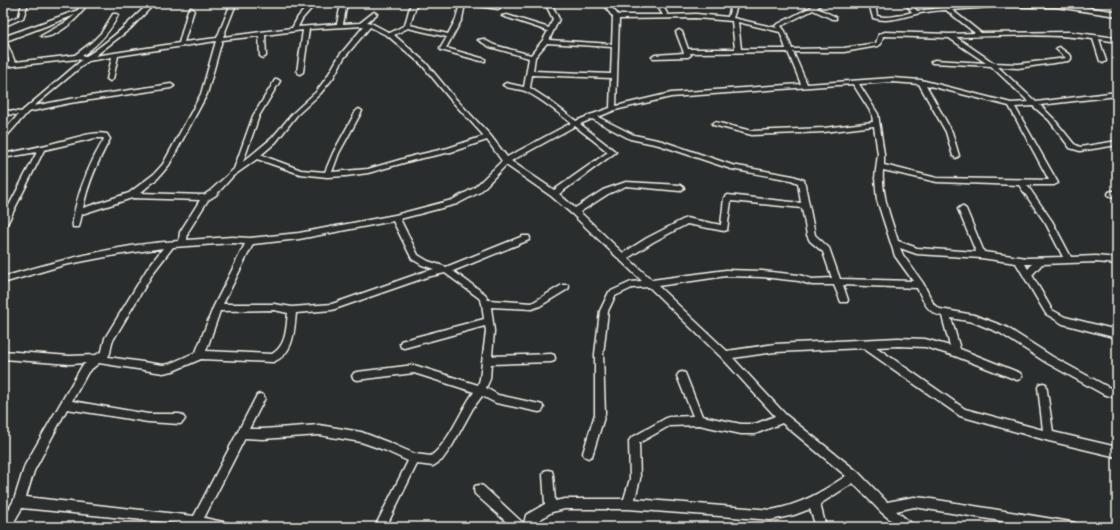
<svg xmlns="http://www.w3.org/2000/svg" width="1120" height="530" font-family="'Comic Neue',sans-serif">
  <rect width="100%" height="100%" fill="#2a2d2e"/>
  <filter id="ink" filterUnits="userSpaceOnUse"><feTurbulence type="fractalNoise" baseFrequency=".025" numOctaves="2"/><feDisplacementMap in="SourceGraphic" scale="8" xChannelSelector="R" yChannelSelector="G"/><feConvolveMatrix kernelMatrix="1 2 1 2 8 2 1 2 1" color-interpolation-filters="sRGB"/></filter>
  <g filter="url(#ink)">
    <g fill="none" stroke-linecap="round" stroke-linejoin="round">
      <g stroke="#f4f1e8" stroke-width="3">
        <g id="minor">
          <polygon points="3,3 16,3 3,7"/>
          <polygon points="22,3 28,3 23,18 3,27 3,23 19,16"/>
          <path d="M80,3H109L106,5L85,6C82,17 51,42 41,36L66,22L75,15L6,41L15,62L75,55L92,42L102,32L113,14H117L118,15C110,33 97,45 82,56L85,57C109,42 129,23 149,3H155L131,28L95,56L179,43L188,10L191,8L194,10L184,42L217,38L231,3L236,4L223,37L292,28L298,17L310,3H316L302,19L298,27L337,24L341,3H347L343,24L360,23L374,12L377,14L367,22L371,23L390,33L405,25L411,3H417L410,25L448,34L456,19L460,3H479L500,6V8L498,9L465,4L462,19L446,48L485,59V61H481L441,50L440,49L447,37L408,28L394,35L426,63L454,97L490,135L507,157L571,123C557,112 543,100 527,92C520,88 510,90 503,85L506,83L524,87L529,58L490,47L478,40L483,39L494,45L531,55L543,40L548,31L502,16L507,15L549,28L553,19L545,3H551L559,19L549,40L612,44L613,17L602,3H608L618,15H663L655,3H661L668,15L696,14L728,17L732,3H738L733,18L777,28L775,26L776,25L811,7L816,3H822L817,8L836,17V19H832L813,10L781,26L785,31L792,49L844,48L876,43L879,34L885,32L950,34L975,33L946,10C940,10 933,11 927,12C908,14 892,24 873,18L869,3H875L877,16C889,19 901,15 912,12L905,3H911L917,11C926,9 939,10 946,5L949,7C984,4 1021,0 1056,3C1076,5 1097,9 1117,12V16L1056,7L1002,6L952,10L981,33L1070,32L1117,38V42L1099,39L1106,61L1103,63L1100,61L1093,39C1048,33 1001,36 956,37L994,63L1018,64L1066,58L1056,49L1059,47L1071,56V59L1068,61L1018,68L998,67L1036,102L1117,92V96L1040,105L1053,118L1074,144L1080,147L1117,141V145L1080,151L1070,148L1049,120L1033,106L1015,107L1058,183L1054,185H1027L1052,221L1071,257L1096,256L1117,258V264L1096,262L1042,264L1032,275L1052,310L1065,317L1117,330V338L1063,324L1046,314L1016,263L981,258L917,254L900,248L903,255L923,283L934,305L940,309L974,315L1006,327L1053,357L1108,387L1117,390V398L1103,394L1047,363L1000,333L973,322L951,318L960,349L1020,373L1022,376L1020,379L1017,380L955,356L925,347L898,346L876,347L965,409L1043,430L1038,387L1040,384L1043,383L1046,384L1053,432L1117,447V457L1049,441L960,416L863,348L775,352L733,358L786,415L858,472L887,502L914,497L925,498L1071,522L1075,523L1076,527H1038L914,507L896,511L911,523L912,527H899L881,512L853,483L820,504L826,527H816L810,509L794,515L771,520L628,509H565L552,512L539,520L543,527H512L475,494L474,490L475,486L479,485L483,486L524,524L526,515L545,504L543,475L544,471L548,470L552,471L553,475L555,501L565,499H624L630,479L629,441L631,438L668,417L693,416L677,376L679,373L682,372L685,373L702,416L741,424H755L775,416L722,358L649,287L632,288L615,296L608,311L603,354L605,414L592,456L588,458L584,456L583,453L595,414V354L600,311L609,292L631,282L642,281L572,214L551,196L506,165L480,192L457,204L400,219L418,255L428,261L446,267L523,236H529L530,238L529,240L453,271L485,294L488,300L532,303L562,285H568L569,287L568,289L540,306L532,309L491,307L494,331L492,356L551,354L554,355L555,358L554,361L551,362L491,364L490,379L486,388L498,395L539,404L542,405L544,408L542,411L539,412L496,403L482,396L473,408L452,446L442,460L433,466L417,464L386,527H376V525L408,461L384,450L361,442L319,435L263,439L245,438L204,518L228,523L229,527H195L184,524L22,508L11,527H3V520L14,500L25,465L82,366L86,363L70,364L3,359V351L70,356L96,355L102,351L105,338L147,269L163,248L116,255L64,265L3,283V277C61,260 119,244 179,241L180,232L200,200L132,198L82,214L79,227H73C72,222 74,214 75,209C81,184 91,161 104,139L103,138H95L44,150L7,224L3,227V217L37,152L3,158V154C22,150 40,147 58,142C74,139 91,131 107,134L110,139C98,161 88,183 83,208L129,193L154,174L163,164L201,94L216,41L118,56L113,79L110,81L107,79L112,57L88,61L34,106L70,99L171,84L174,86L171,88L70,103L28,112L5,138H3V132L18,115L3,114V110L21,112L82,60L77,59L3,67V63L10,62L3,46V37L78,10ZM696,18L732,21L735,49H688L682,32L679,30L676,32L684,53L655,55L652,57L653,58L688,57L691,55L690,53L788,52L801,84L671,93L616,106L619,19ZM738,22L780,32L786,49H741ZM364,26L339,56L327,77L316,92L293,113L272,138L243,162L259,116L280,81L277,79L275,80L253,116L234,169L210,191L204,195L140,193L158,178L169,165L207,94L222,40L259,36L260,56L263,58L266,56L265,35L303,30L297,72L300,74L303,72L309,29ZM370,27L388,36L422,65L450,99L484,136L448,148L413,156L368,169L332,172L339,153L362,111L359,109L356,111L333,153L325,172L301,170L261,155L276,142L297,115L320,94L333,78L344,58ZM883,36L949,38L986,63L934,60L931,62L932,63L991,66L1029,102L1011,103L921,80L892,78L807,84L793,52H844L878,46L881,44ZM547,43L612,47L611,74L533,71L535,57ZM532,75L611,78L610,108L593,114L589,115L588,116L576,121L547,99L530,88ZM892,82L919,84L946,132L953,156L956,158L959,156L952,132L926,85L1009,106L1049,180L937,178L884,165V154L878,114L859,84ZM853,84L872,114L873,122L824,128L752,131L715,122L712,124L713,125L752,135L824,132L874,126L878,154L875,178L877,200L895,256L913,281L840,279L829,248L815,235L804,180L793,176L732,165L662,141L634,135L598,117L615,110L671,97ZM592,119L630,139L659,145L731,169L791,180L798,183L801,203L728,195L724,198L721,225L686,218L647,238L623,253L580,212L608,194L626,186L680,191L684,188L680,185L626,182L603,190L575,208L559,194L616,152L580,124ZM575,126L608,152L554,190L511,161ZM487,140L502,161L474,188L452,200L395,215L299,233L250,238L232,237L187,240L188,232L208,200L216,195L233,176L257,159L300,174L327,177L346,176L368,173L414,160L451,152ZM883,170L937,182L1019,185L1046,224L1063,257L1027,258L984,252L966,209L962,206L958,209L976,252L917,248L898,241C891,218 881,195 883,170ZM731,201L802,208L807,235L810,241L823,252L832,278L812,279L799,275L762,271L726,270L652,280L628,258L653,242L687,224L724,231L727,230ZM393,221L412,259L422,265L434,269L423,272L332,304L292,307L274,304H223L253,244L299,239ZM232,243L245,244L213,308L196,352L169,364L163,365L108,357L110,353L112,342L153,273L173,247ZM1025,264H1032L1028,269ZM445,273L479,298L482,303L484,319L404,340L401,341L400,344L401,347L404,348L485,326L486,331L480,379L478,385L414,365L357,372L354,373L352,376L354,379L357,380L414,373L474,392C460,411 450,441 431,456L415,454L390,443L361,432L319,425L263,429H249L265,398L263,395L260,394L257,395L194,516L26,497L34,471L67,409L148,422L180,424L183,422L185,419L183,416L180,414H148L72,401L88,372L99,363L163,373L173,371L201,359L273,362C294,354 294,332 296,313L332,310L427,277ZM726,276L762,277L799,281L812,285H834L841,302H847L848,300L843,285L917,288C923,300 927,313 942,316L950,346L925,339L898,338L775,344L727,351L658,286ZM274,310L288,313C286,328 287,345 272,354L206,351L220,311ZM782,423L846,476C822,492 800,505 771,510L635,499L640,479L639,443L669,426L699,425L741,434H755Z"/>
          <polygon points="265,3 271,3 267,6 265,5"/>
          <polygon points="1112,191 1117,191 1117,197 1109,196 1108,194 1109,192"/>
        </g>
      </g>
      <use href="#minor" fill="#2a2d2e" fill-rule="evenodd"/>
    </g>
  </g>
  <rect width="1120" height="530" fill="none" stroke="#2a2d2e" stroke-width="16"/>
  <rect x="8" y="8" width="1104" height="514" fill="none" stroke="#f4f1e8" stroke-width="1.5" filter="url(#ink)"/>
</svg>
